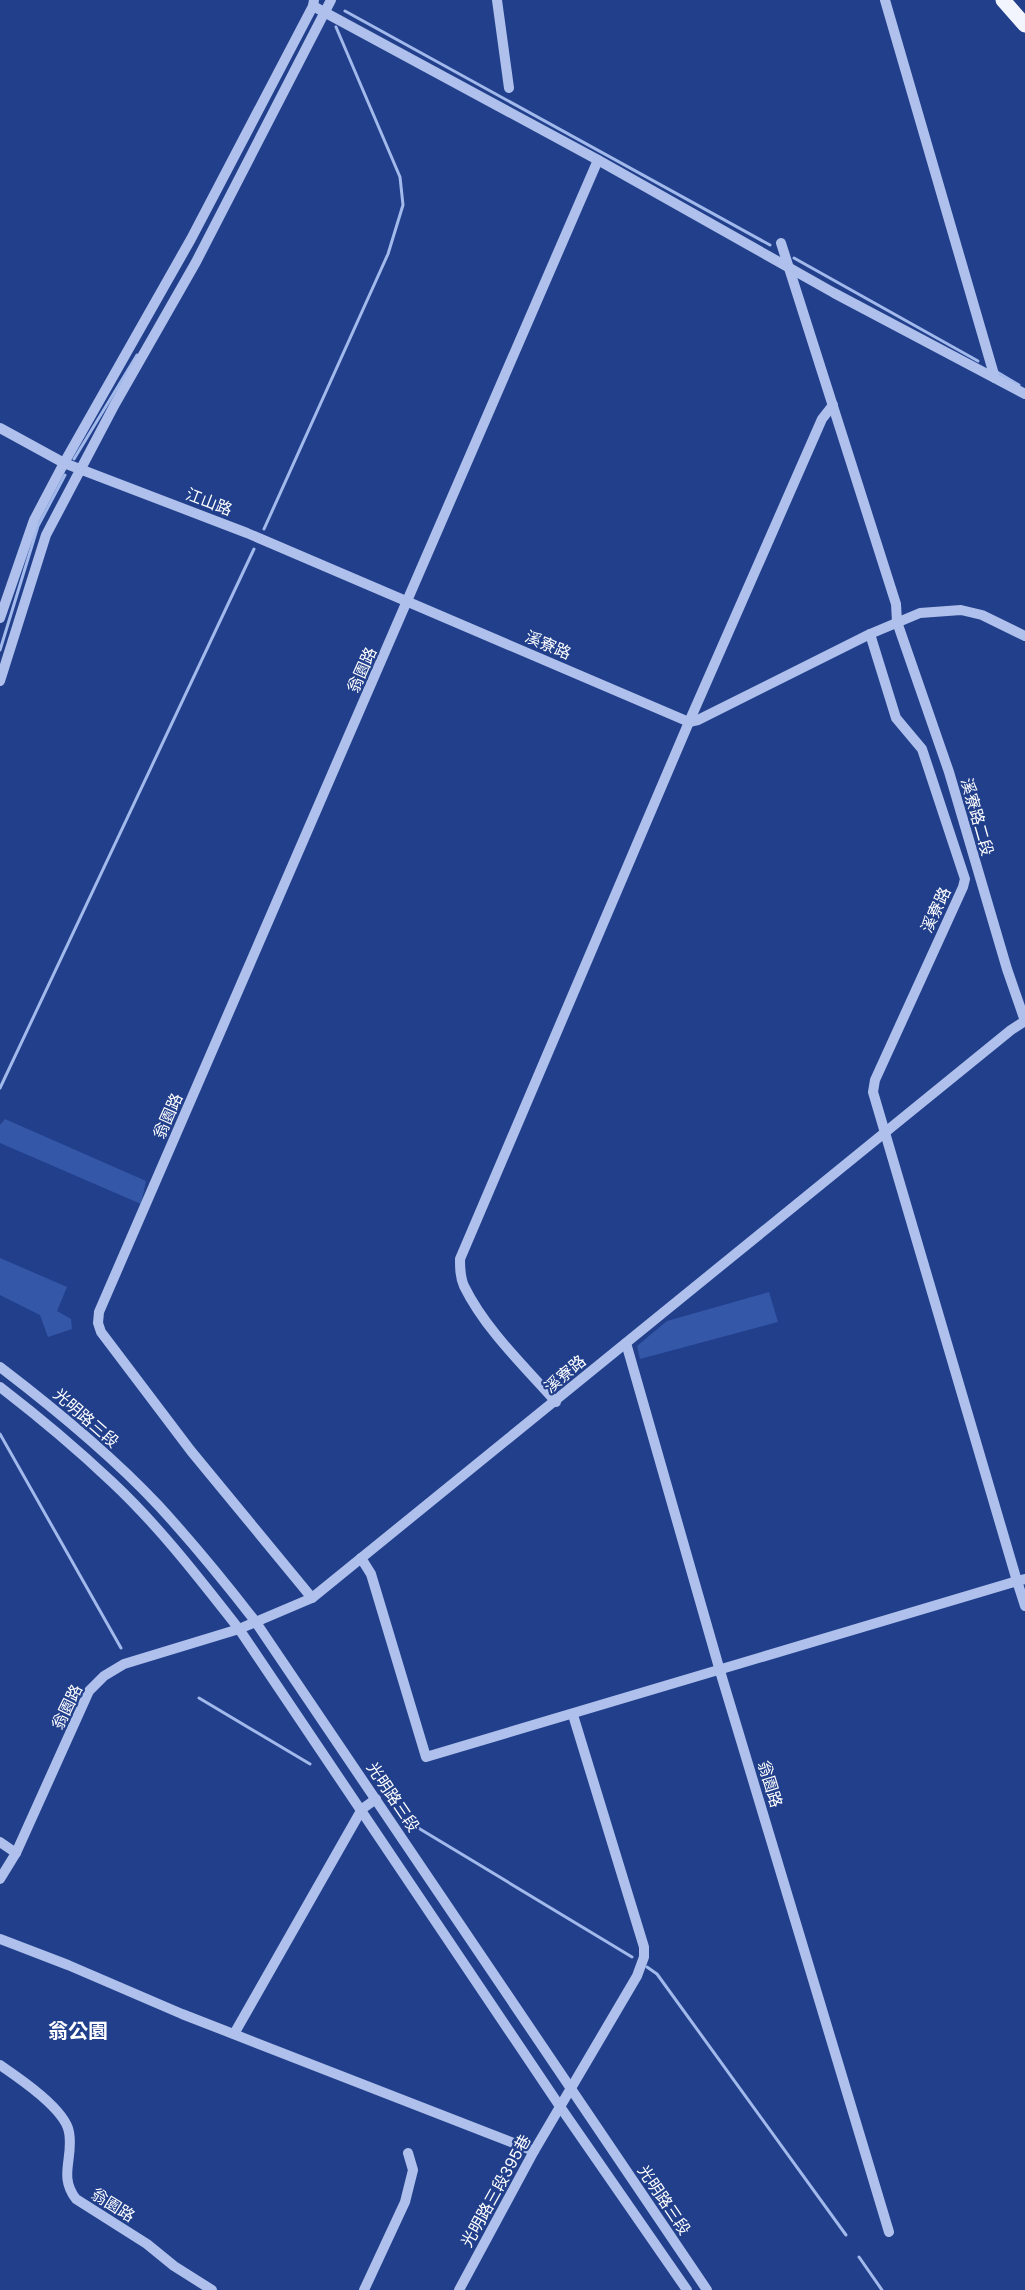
<svg xmlns="http://www.w3.org/2000/svg" width="1025" height="2290" font-family="Poppins,'Noto Sans TC',sans-serif">
  <rect width="100%" height="100%" fill="#213f8b"/>
  <g fill="#3557a8">
    <polygon points="5,1119 146,1181 141,1204 0,1143 0,1125"/>
    <polygon points="0,1258 67,1287 57,1311 71,1319 72,1329 48,1337 40,1315 0,1295"/>
    <polygon points="769,1292 778,1322 640,1359 637,1346 667,1321"/>
  </g>
  <g fill="none" stroke-linecap="round" stroke-linejoin="round">
    <g stroke="#a2b9ec" stroke-width="3">
      <polyline points="345,11 770,245"/>
      <polyline points="794,258 978,361"/>
      <polyline points="997,372 1019,385"/>
      <polyline points="74,459 137,355"/>
      <polyline points="264,529 388,254 403,205 400,177 336,27"/>
      <polyline points="0,650 38,526 65,475"/>
      <polyline points="0,1088 254,549"/>
      <polyline points="0,1434 121,1648"/>
      <polyline points="199,1698 310,1764"/>
      <polyline points="415,1826 632,1957"/>
      <polyline points="647,1967 657,1974 846,2235"/>
      <polyline points="859,2257 882,2290"/>
    </g>
    <g stroke="#aec0eb" stroke-width="10">
      <polyline points="497,0 509,88"/>
      <polyline points="885,0 995,378"/>
      <polyline points="313,6 598,160 834,293 1025,394"/>
      <polyline points="781,243 896,604 897,622 949,772 1007,969 1025,1021"/>
      <polyline points="0,428 64,463 247,533 689,722 698,720 870,634 920,613 961,610 982,615 1025,636"/>
      <polyline points="0,618 34,520 64,463 191,239 313,6 314,0"/>
      <polyline points="870,634 896,718 922,749 965,879 963,887 875,1080 873,1092 1017,1581 1025,1579"/>
      <polyline points="0,681 46,535 115,404 196,262 331,0"/>
      <polyline points="626,1343 720,1671 889,2232"/>
      <path d="M0,1367C55,1409 110,1454 158,1505C192,1542 224,1581 255,1621L707,2290"/>
      <path d="M0,1387C39,1417 77,1449 112,1482C159,1526 199,1578 239,1629L561,2108L687,2290"/>
      <path d="M556,1402C524,1366 485,1329 464,1286C460,1277 460,1268 460,1259L689,722L822,419L833,405"/>
      <polyline points="361,1558 371,1574 426,1757 1017,1581 1025,1606"/>
      <polyline points="312,1598 191,1451 101,1332 98,1323 99,1312 598,160"/>
      <polyline points="0,1842 16,1853"/>
      <polyline points="0,1879 16,1853 89,1691 104,1676 124,1664 239,1629 312,1598 1011,1030 1025,1021"/>
      <polyline points="0,1939 68,1965 182,2014 534,2151"/>
      <polyline points="234,2034 362,1809 376,1799"/>
      <path d="M0,2065C19,2078 65,2109 69,2132C74,2158 58,2176 76,2199L147,2244L174,2266L212,2290"/>
      <polyline points="364,2290 405,2202 413,2170 408,2153"/>
      <polyline points="459,2290 534,2151 637,1976 644,1957 644,1947 573,1715"/>
    </g>
    <polyline stroke="#f3f5fe" stroke-width="15" points="1003,0 1025,25"/>
  </g>
  <g text-anchor="middle" dominant-baseline="central" stroke-width="4.5" stroke-linejoin="round" paint-order="stroke">
    <g font-size="16" fill="#fff" stroke="#213f8b">
      <text transform="translate(209 502) rotate(21)">江山路</text>
      <text transform="translate(548 645) rotate(23)">溪寮路</text>
      <text transform="translate(362 670) rotate(-66)">翁園路</text>
      <text transform="translate(977 817) rotate(74)">溪寮路二段</text>
      <text transform="translate(936 910) rotate(-65)">溪寮路</text>
      <text transform="translate(168 1116) rotate(-66)">翁園路</text>
      <text transform="translate(565 1374) rotate(-40)">溪寮路</text>
      <text transform="translate(86 1418) rotate(41)">光明路三段</text>
      <text transform="translate(67 1707) rotate(-64)">翁園路</text>
      <text transform="translate(770 1784) rotate(73)">翁園路</text>
      <text transform="translate(393 1797) rotate(56)">光明路三段</text>
      <text transform="translate(496 2191) rotate(-61)">光明路三段395巷</text>
      <text transform="translate(664 2200) rotate(56)">光明路三段</text>
      <text transform="translate(113 2205) rotate(32)">翁園路</text>
    </g>
    <g font-size="20" font-weight="bold" fill="#fff" stroke="#213f8b">
      <text x="78" y="2031">翁公園</text>
    </g>
  </g>
</svg>
